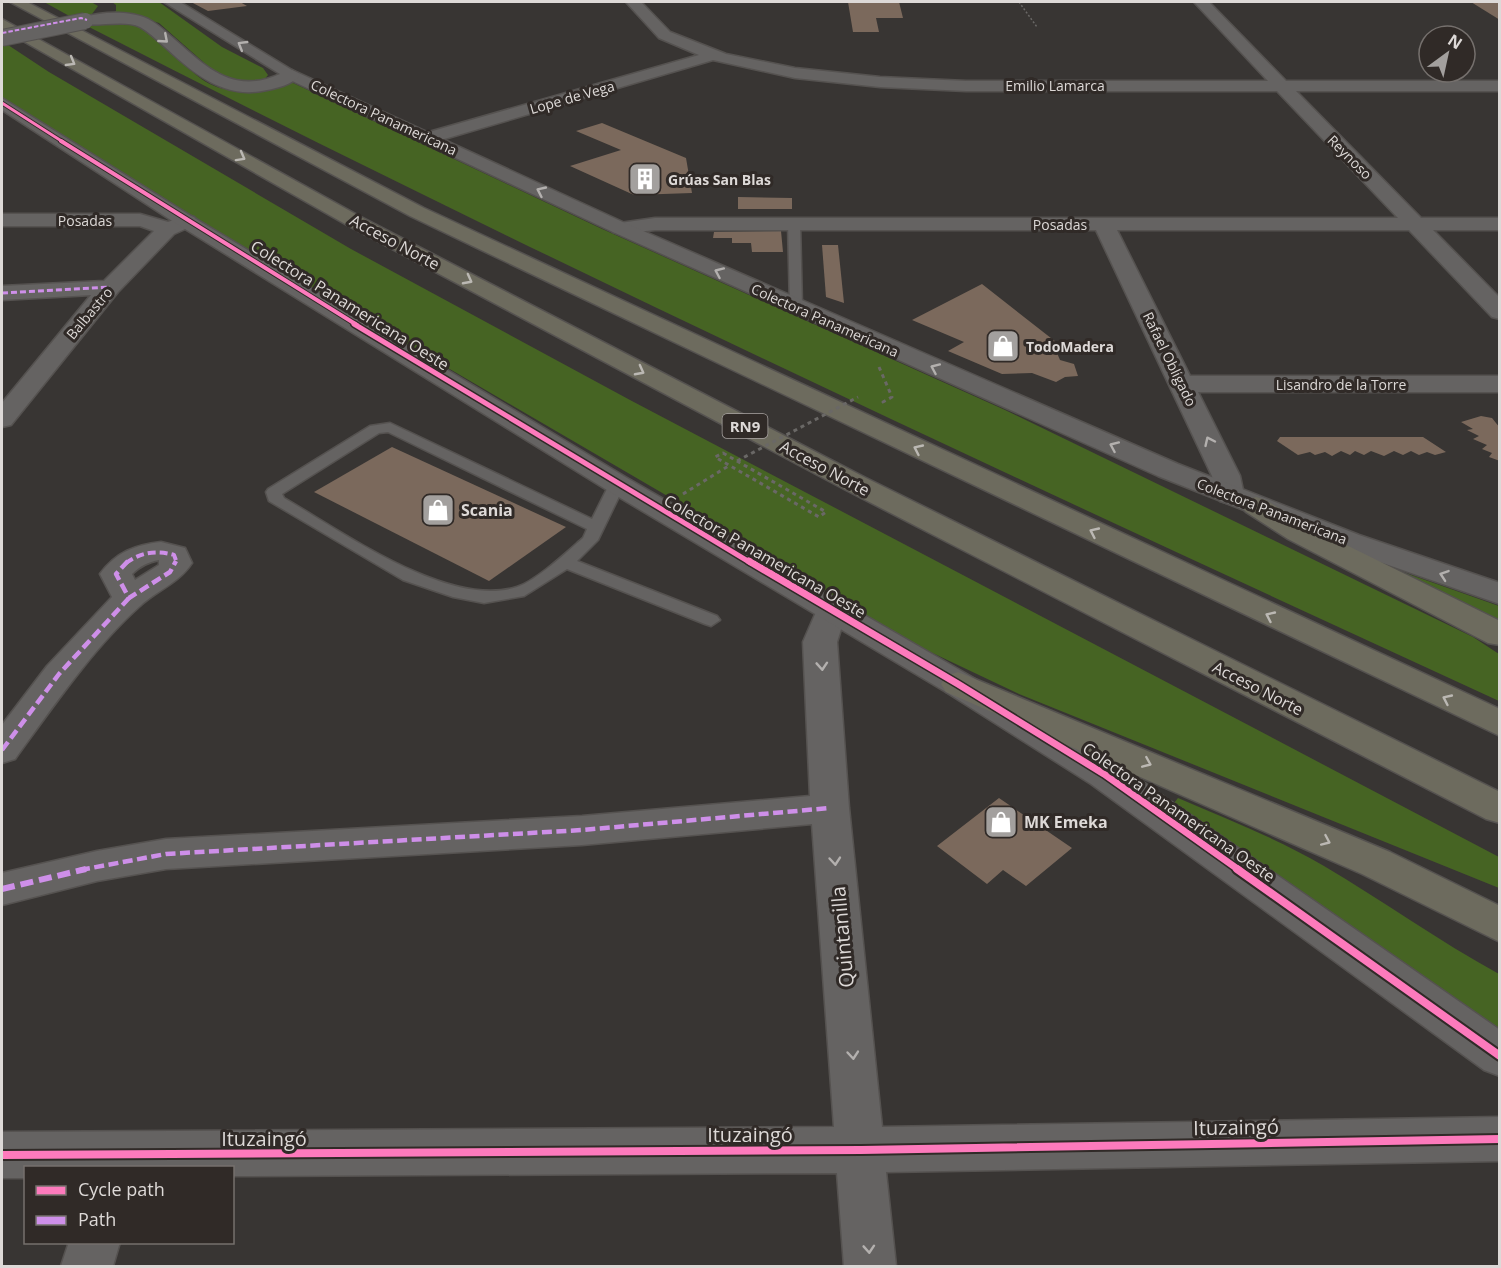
<svg xmlns="http://www.w3.org/2000/svg" width="1501" height="1268" font-family="'Open Sans',sans-serif">
  <rect width="100%" height="100%" fill="#383533"/>
  <g fill="#466423">
    <polygon points="44,2 91,2 98,6 92,14 73,18"/>
    <polygon points="112,2 159,2 222,47 263,68 268,75 264,80 240,83 218,75 159,23 142,18 108,16 116,11 116,5"/>
    <path d="M98,22C109,23 126,20 136,24C174,38 190,90 235,90C253,90 273,84 291,82L600,228L1005,410L1473,637L1499,654V701C1026,483 552,265 89,27Z"/>
    <polygon points="2,41 49,72 351,249 630,400 1499,857 1499,888 1019,694 903,639 760,550 160,200 16,106 2,100"/>
    <polygon points="1363,558 1499,606 1499,625"/>
    <path d="M1178,798C1227,819 1278,839 1324,866C1383,901 1439,941 1499,974V1031L1174,803Z"/>
  </g>
  <g fill="#7b695c">
    <polygon points="191,2 240,2 247,6 208,11"/>
    <polygon points="848,2 899,2 903,18 876,18 879,32 853,32"/>
    <polygon points="1471,2 1500,2 1500,20"/>
    <polygon points="602,123 686,158 692,193 634,195 570,166 621,150 576,131"/>
    <polygon points="738,197 792,198 792,209 738,209"/>
    <polygon points="781,231 783,252 752,252 751,243 732,243 732,238 713,238 714,232"/>
    <polygon points="822,245 838,245 844,303 826,297"/>
    <polygon points="982,284 1056,342 1043,350 1057,353 1060,360 1074,364 1078,376 1065,377 1056,382 1032,373 1002,374 948,351 964,342 912,320"/>
    <polygon points="1481,416 1492,418 1500,428 1500,461 1489,457 1492,453 1482,449 1487,445 1473,439 1479,436 1467,430 1473,429 1461,422"/>
    <polygon points="1280,437 1423,437 1446,452 1435,455 1427,452 1419,455 1411,451 1403,455 1394,451 1384,456 1371,451 1364,455 1355,451 1350,455 1341,451 1332,456 1325,452 1315,455 1310,452 1298,455 1277,441"/>
    <polygon points="392,447 566,527 489,581 314,492"/>
    <polygon points="999,798 1072,848 1026,886 1003,870 987,884 937,846"/>
  </g>
  <g fill="none" stroke-linecap="round" stroke-linejoin="round">
    <g stroke="#555250" stroke-width="3">
      <g id="service">
        <polygon points="794,220 800,223 802,307 796,311 790,307 788,223"/>
        <path d="M390,423L592,519L611,481H623L625,484L598,540L577,561L717,616L720,620L711,626L705,624L567,569L524,596L484,603L453,597L403,580L269,501L266,492L268,489L370,426ZM388,432L587,529L583,538C568,551 536,581 517,587C449,609 343,532 284,498L282,494L379,433Z"/>
      </g>
    </g>
    <g stroke="#555250" stroke-width="3">
      <g id="minor">
        <polygon points="626,2 641,2 670,32 726,54 795,68 880,77 966,81 1268,81 1194,2 1209,2 1286,81 1500,81 1500,91 1296,91 1421,218 1500,218 1500,230 1433,230 1500,298 1500,319 1492,317 1409,230 1117,230 1190,376 1500,376 1500,392 1198,392 1240,476 1244,495 1240,501 1230,504 1220,501 1216,495 1212,476 1096,230 655,230 620,234 613,232 610,228 613,224 655,218 1398,218 1277,91 966,91 880,87 795,78 713,60 434,142 422,142 419,138 422,134 699,55 659,38"/>
        <polygon points="2,214 140,214 168,222 187,215 194,217 197,221 194,225 174,234 118,292 11,425 2,427 2,403 91,295 2,300 2,286 104,281 154,231 140,226 2,226"/>
        <path d="M161,542L185,548L192,563C178,584 157,590 140,606C93,648 52,708 15,759L2,763V725L47,666L112,597L100,574C116,552 135,545 161,542ZM159,560V565L135,580L132,574C140,566 148,562 159,560Z"/>
        <polygon points="831,600 842,603 847,610 837,642 849,808 882,1127 1500,1117 1500,1161 886,1172 896,1266 844,1266 837,1173 232,1176 232,1168 26,1168 26,1178 2,1178 2,1132 834,1127 812,824 582,845 166,869 97,881 2,905 2,873 97,851 166,839 582,816 810,796 803,642 820,603"/>
        <polygon points="69,1242 120,1242 113,1266 61,1266"/>
      </g>
    </g>
    <g stroke="#555250" stroke-width="3">
      <g id="tertiary">
        <polygon points="292,70 627,224 1178,464 1359,535 1500,583 1500,604 1337,547 1158,476 613,232 286,78 284,75"/>
        <polygon points="2,98 191,216 627,478 970,676 1117,764 1500,1030 1500,1076 1484,1070 1091,784 946,692 607,490 177,224 2,110"/>
      </g>
    </g>
    <g stroke="#555250" stroke-width="3">
      <path id="secondary" d="M164,2H180L300,75C293,84 278,88 267,90C225,100 194,74 165,47C157,40 149,32 140,27C123,18 86,30 78,21L80,18C102,12 127,10 148,19C158,24 166,32 174,39C207,68 234,95 280,74Z"/>
    </g>
    <g stroke="#555250" stroke-width="3">
      <g id="motorway">
        <polygon points="10,2 27,2 424,208 1500,709 1500,736 410,216"/>
        <polygon points="2,19 361,217 866,478 1500,792 1500,823 1486,819 846,490 347,225 2,29"/>
        <polygon points="1256,497 1266,500 1310,527 1500,621 1500,645 1488,643 1288,539 1246,512 1241,506 1246,500"/>
        <polygon points="958,672 1390,852 1500,906 1500,942 1362,874 946,692 941,684 946,676"/>
      </g>
    </g>
    <polyline stroke="#6a6866" stroke-width="1.5" stroke-dasharray="2 2" stroke-linecap="butt" points="1019,2 1037,27"/>
    <g stroke="#6a6866" stroke-width="3" stroke-dasharray="4 4" stroke-linecap="butt">
      <polyline points="879,367 892,397 883,402 886,404"/>
      <polygon points="723,453 826,512 819,517 715,457"/>
      <polyline points="683,494 730,465"/>
    </g>
    <use href="#service" fill="#656362" fill-rule="evenodd"/>
    <use href="#minor" fill="#656362" fill-rule="evenodd"/>
    <use href="#tertiary" fill="#656362" fill-rule="evenodd"/>
    <use href="#secondary" fill="#656362" fill-rule="evenodd"/>
    <use href="#motorway" fill="#6d6b5e" fill-rule="evenodd"/>
    <g stroke="#555250" stroke-width="18" stroke-linecap="butt">
      <polyline id="secondary-bridge" points="2,38 85,21"/>
    </g>
    <polyline stroke="#6a6866" stroke-width="3" stroke-dasharray="4 4" stroke-linecap="butt" points="737,461 858,397"/>
    <use href="#secondary-bridge" stroke="#656362" stroke-width="16"/>
    <polyline stroke="#ce8fe9" stroke-width="2" stroke-dasharray="4.5 2" stroke-linecap="butt" points="2,33 81,18 87,20"/>
    <polyline stroke="#ce8fe9" stroke-width="3" stroke-dasharray="6 3" stroke-linecap="butt" points="2,293 110,287"/>
    <path stroke="#ce8fe9" stroke-width="4" stroke-dasharray="8 4" stroke-linecap="butt" d="M126,563C141,552 157,550 174,555L177,563"/>
    <g stroke="#ce8fe9" stroke-width="4.5" stroke-dasharray="10 4.5" stroke-linecap="butt">
      <polyline points="128,561 116,574 129,598 170,572 176,561"/>
      <polyline points="2,750 59,674 129,598"/>
      <polyline points="80,870 166,854 582,830 830,808"/>
    </g>
    <polyline stroke="#ce8fe9" stroke-width="6" stroke-dasharray="13 6" stroke-linecap="butt" points="2,889 86,869"/>
    <g stroke="#302a27" stroke-width="4.5">
      <polyline id="cycleway-far4" points="2,103 63,142"/>
    </g>
    <g stroke="#302a27" stroke-width="6">
      <polyline id="cycleway-far3" points="61,141 357,325"/>
    </g>
    <g stroke="#302a27" stroke-width="8">
      <polyline id="cycleway-far2" points="354,324 751,563"/>
    </g>
    <g stroke="#302a27" stroke-width="10">
      <polyline id="cycleway-far1" points="749,561 958,684 1104,774 1239,870"/>
    </g>
    <g stroke="#302a27" stroke-width="12">
      <g id="cycleway">
        <polyline points="1237,869 1500,1056"/>
        <polyline points="2,1155 861,1150 1500,1139"/>
      </g>
    </g>
    <use href="#cycleway-far4" stroke="#fd7abc" stroke-width="3"/>
    <use href="#cycleway-far3" stroke="#fd7abc" stroke-width="4"/>
    <use href="#cycleway-far2" stroke="#fd7abc" stroke-width="5"/>
    <use href="#cycleway-far1" stroke="#fd7abc" stroke-width="7"/>
    <use href="#cycleway" stroke="#fd7abc" stroke-width="8"/>
  </g>
  <defs><path id="oneway-chevron" d="M-2-3.5L2.5 0L-2 3.5" fill="none" stroke-width="1.6" stroke-linecap="round" stroke-linejoin="round" transform="scale(1.5)"/></defs>
  <g stroke="#b3b0ae">
    <use href="#oneway-chevron" transform="translate(164 39) rotate(41)"/>
    <use href="#oneway-chevron" transform="translate(242 45) rotate(-149)"/>
    <use href="#oneway-chevron" transform="translate(541 191) rotate(-155)"/>
    <use href="#oneway-chevron" transform="translate(719 272) rotate(-156)"/>
    <use href="#oneway-chevron" transform="translate(935 368) rotate(-156)"/>
    <use href="#oneway-chevron" transform="translate(1209 441) rotate(-115)"/>
    <use href="#oneway-chevron" transform="translate(1114 446) rotate(-156)"/>
    <use href="#oneway-chevron" transform="translate(1444 575) rotate(-161)"/>
    <use href="#oneway-chevron" transform="translate(822 666) rotate(86)"/>
    <use href="#oneway-chevron" transform="translate(835 861) rotate(85)"/>
    <use href="#oneway-chevron" transform="translate(853 1055) rotate(85)"/>
    <use href="#oneway-chevron" transform="translate(869 1249) rotate(86)"/>
  </g>
  <g stroke="#bbb8b3">
    <use href="#oneway-chevron" transform="translate(71 62) rotate(30)"/>
    <use href="#oneway-chevron" transform="translate(241 157) rotate(29)"/>
    <use href="#oneway-chevron" transform="translate(468 280) rotate(28)"/>
    <use href="#oneway-chevron" transform="translate(640 371) rotate(28)"/>
    <use href="#oneway-chevron" transform="translate(918 449) rotate(-155)"/>
    <use href="#oneway-chevron" transform="translate(1094 532) rotate(-155)"/>
    <use href="#oneway-chevron" transform="translate(1270 616) rotate(-155)"/>
    <use href="#oneway-chevron" transform="translate(1447 699) rotate(-155)"/>
    <use href="#oneway-chevron" transform="translate(1147 763) rotate(23)"/>
    <use href="#oneway-chevron" transform="translate(1326 841) rotate(24)"/>
  </g>
  <defs>
    <g id="building-square" transform="scale(1.725)"><rect x="-9" y="-9" width="18" height="18" rx="4" fill="#a3a09e" stroke="#302a27"/><path d="M-4-6H4V6H1V3H-1V6H-4ZM-2.5-4.3h1.7v1.8h-1.7ZM.8-4.3h1.7v1.8H.8ZM-2.5-1h1.7V.8h-1.7ZM.8-1h1.7V.8H.8Z" fill="#fff"/></g>
    <g id="shop-square" transform="scale(1.725)"><rect x="-9" y="-9" width="18" height="18" rx="4" fill="#a3a09e" stroke="#302a27"/><path d="M-5-2.5h2.3a2.7 3.5 0 0 1 5.4 0H5L5.5 6h-11ZM-1.5-2.5h3a1.5 2.3 0 0 0-3 0Z" fill="#fff"/></g>
  </defs>
  <g fill-rule="evenodd">
    <use href="#building-square" x="645" y="179"/>
    <use href="#shop-square" x="1003" y="346"/>
    <use href="#shop-square" x="438" y="510"/>
    <use href="#shop-square" x="1001" y="822"/>
  </g>
  <g text-anchor="middle" dominant-baseline="central" stroke-width="6" stroke-linejoin="round" paint-order="stroke">
    <g font-size="14" fill="#ddd9d7" stroke="#302a27">
      <text x="1055" y="85">Emilio Lamarca</text>
      <text transform="translate(572 97) rotate(-16)">Lope de Vega</text>
      <text transform="translate(384 117) rotate(25)">Colectora Panamericana</text>
      <text transform="translate(1350 157) rotate(45)">Reynoso</text>
      <text x="85" y="220">Posadas</text>
      <text x="1060" y="224">Posadas</text>
      <text transform="translate(89 313) rotate(-50)">Balbastro</text>
      <text transform="translate(825 320) rotate(24)">Colectora Panamericana</text>
      <text transform="translate(1170 359) rotate(64)">Rafael Obligado</text>
      <text x="1341" y="384">Lisandro de la Torre</text>
      <text transform="translate(1272 511) rotate(21)">Colectora Panamericana</text>
    </g>
    <g font-size="14" font-weight="bold" fill="#ddd9d7" stroke="#302a27" text-anchor="start">
      <text x="668" y="179">Grúas San Blas</text>
      <text x="1026" y="346">TodoMadera</text>
    </g>
    <rect fill="#302a27" stroke="#a9a4a2" stroke-width="1.5" x="722.5" y="414" width="45" height="24" rx="4.5"/>
    <g font-size="15" font-weight="bold" fill="#ddd9d7">
      <text x="745" y="426">RN9</text>
    </g>
    <g font-size="16" fill="#ddd9d7" stroke="#302a27">
      <text transform="translate(395 242) rotate(28)">Acceso Norte</text>
      <text transform="translate(350 305) rotate(32)">Colectora Panamericana Oeste</text>
      <text transform="translate(825 468) rotate(28)">Acceso Norte</text>
      <text transform="translate(765 556) rotate(30)">Colectora Panamericana Oeste</text>
      <text transform="translate(1258 688) rotate(27)">Acceso Norte</text>
      <text transform="translate(1179 812) rotate(35)">Colectora Panamericana Oeste</text>
    </g>
    <g font-size="16" font-weight="bold" fill="#ddd9d7" stroke="#302a27" text-anchor="start">
      <text x="461" y="510">Scania</text>
      <text x="1024" y="822">MK Emeka</text>
    </g>
    <g font-size="20" fill="#ddd9d7" stroke="#302a27">
      <text transform="translate(842 937) rotate(-95)">Quintanilla</text>
      <text transform="translate(1236 1127) rotate(-1)">Ituzaingó</text>
      <text x="750" y="1134">Ituzaingó</text>
      <text x="264" y="1138">Ituzaingó</text>
    </g>
  </g>
  <rect width="1501" height="1268" fill="none" stroke="#ddd9d7" stroke-width="6"/>
  <rect x="24" y="1166" width="210" height="78" fill="#302a27" stroke="#75706d" stroke-width="1.5"/>
  <rect x="36" y="1186" width="30" height="9" fill="#fd7abc" stroke="#75706d" stroke-width="1.5"/>
  <text x="78" y="1196" font-size="18" fill="#ddd9d7">Cycle path</text>
  <rect x="36" y="1216" width="30" height="9" fill="#ce8fe9" stroke="#75706d" stroke-width="1.5"/>
  <text x="78" y="1226" font-size="18" fill="#ddd9d7">Path</text>
  <g transform="translate(1447 54) rotate(33)"><circle r="28" fill="#302a27" stroke="#75706d" stroke-width="1.5"/>
  <path d="M0-4.5L10 22L0 15L-10 22Z" fill="#a3a09e"/>
  <text y="-9" font-size="16" font-weight="bold" text-anchor="middle" fill="#ddd9d7">N</text>
  </g>
</svg>
